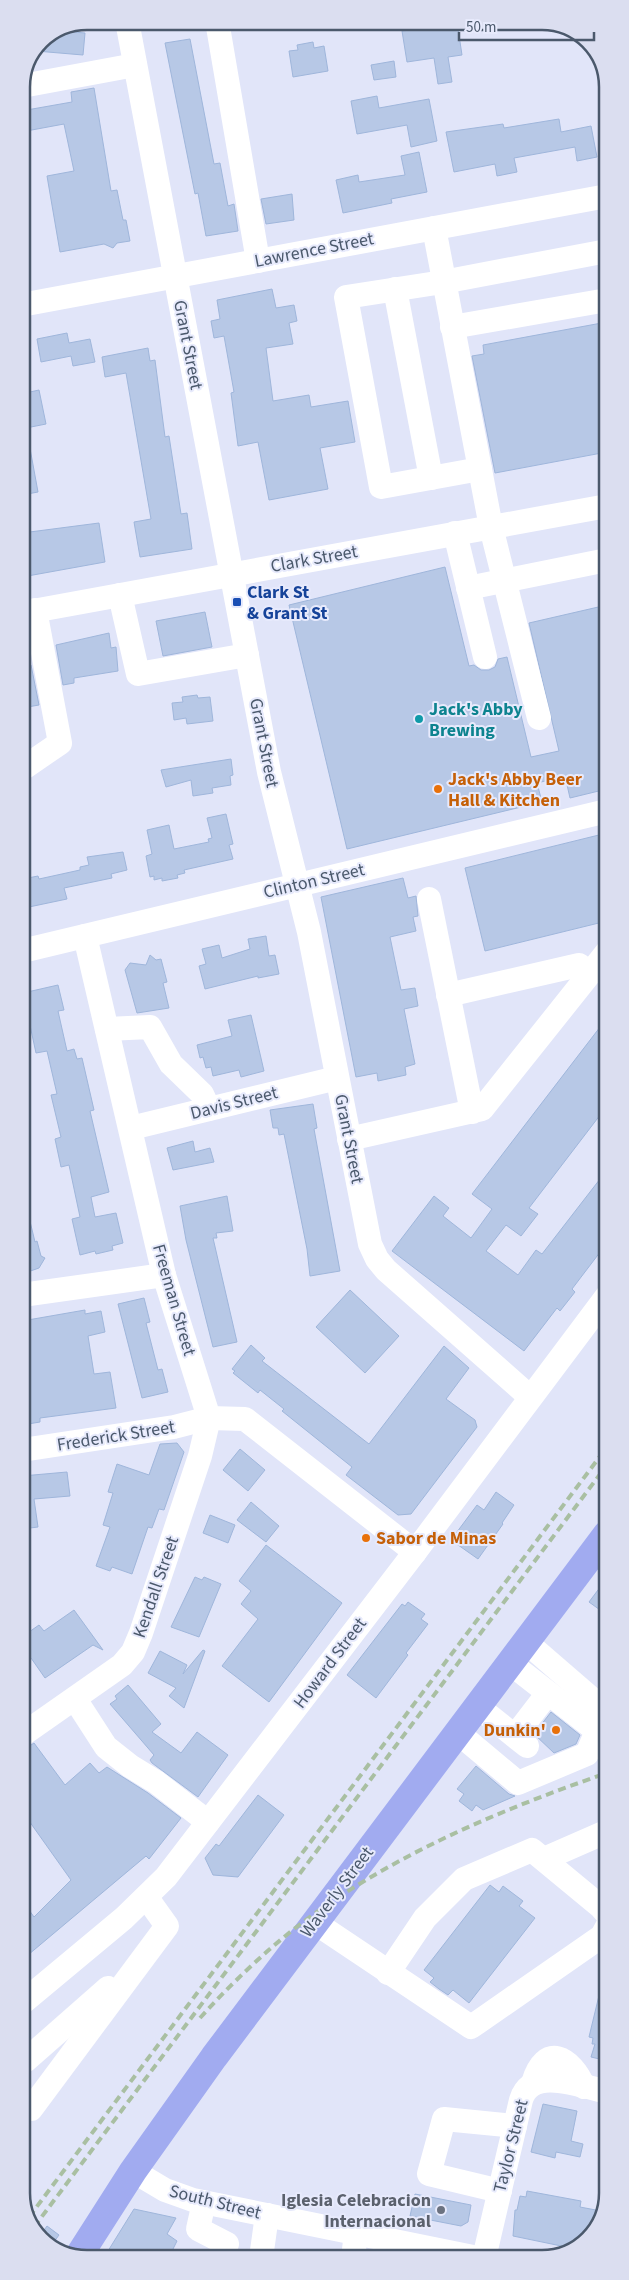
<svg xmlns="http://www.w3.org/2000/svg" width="629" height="2280" font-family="'Source Sans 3',sans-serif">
  <rect width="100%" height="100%" fill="#e1e5f9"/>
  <g fill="#b7c8e6" stroke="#9fb6db">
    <polygon points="418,22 457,22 462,55 448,57 452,82 438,84 434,58 407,62 402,31 410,30 409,23"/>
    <polygon points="63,31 85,33 83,55 36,51 41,40"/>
    <polygon points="190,39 214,164 220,163 228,206 234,204 238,231 206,236 198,193 195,194 165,43"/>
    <polygon points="313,42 314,48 324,46 328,71 293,77 289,51 298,50 297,45"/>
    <polygon points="394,61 396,77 374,80 371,65"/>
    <polygon points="94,88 111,191 117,190 123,220 126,220 130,241 117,243 113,248 104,244 60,252 47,176 74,171 64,124 21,132 21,111 72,102 71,92"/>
    <polygon points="377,96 379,108 429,99 437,141 411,147 407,125 357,134 351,101"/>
    <polygon points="559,119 561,132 591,126 597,157 577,161 575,147 514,158 517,172 497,176 495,164 454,172 446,132 503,124 504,128"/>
    <polygon points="419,152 427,192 391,199 392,203 343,213 336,180 358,175 359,182 405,175 401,156"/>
    <polygon points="292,194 294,220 266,224 261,199"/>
    <polygon points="272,289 276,308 294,305 297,321 289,323 293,344 266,348 273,401 309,395 311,407 348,401 355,442 320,448 328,489 269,500 258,442 238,446 231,393 234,392 224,336 214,338 211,321 220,319 217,300"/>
    <polygon points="607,322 607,452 495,473 472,356 484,354 483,345"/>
    <polygon points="67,333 69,343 90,339 95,362 73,366 71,356 41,362 37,339"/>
    <polygon points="148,348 150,361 155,360 165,437 169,436 181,514 187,513 192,549 140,557 134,522 151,519 126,373 105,377 102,357"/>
    <polygon points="39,390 46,424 26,428 21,394"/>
    <polygon points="29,443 38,492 22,495 21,444"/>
    <polygon points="99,523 105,562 22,577 22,533"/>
    <polygon points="445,567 469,666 474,665 481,670 489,670 495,667 498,659 507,657 531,757 559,751 529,623 607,605 607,789 570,798 565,776 537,783 542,802 347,849 289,605"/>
    <polygon points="205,612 212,647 163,656 156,621"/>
    <polygon points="109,633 111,648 116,647 118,671 74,678 74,683 63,685 56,645"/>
    <polygon points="31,665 39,705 22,708 22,666"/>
    <polygon points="197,695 198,698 210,697 213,721 187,724 186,718 174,720 172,703 183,702 182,697"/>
    <polygon points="231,759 233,775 230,776 231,785 212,788 213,793 193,796 191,780 166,787 161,770"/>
    <polygon points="226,814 233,844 229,845 233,859 184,870 185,873 177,875 178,878 162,881 162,878 154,880 154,876 150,877 146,856 152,854 147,830 169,825 174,849 209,842 208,839 212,838 207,818"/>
    <polygon points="607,833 607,921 485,951 465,868"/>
    <polygon points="123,852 127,870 111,874 112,878 64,888 67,899 29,907 23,879 38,876 39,879 80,870 80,867 89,865 87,857"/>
    <polygon points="403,878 408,898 416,896 418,916 413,917 416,931 390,937 401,990 415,988 418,1006 404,1009 415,1064 405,1067 406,1075 378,1081 377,1073 356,1077 321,897"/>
    <polygon points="266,936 269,956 275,955 279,974 258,978 258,976 205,989 199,966 206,964 202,949 219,945 222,958 250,949 248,939"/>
    <polygon points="150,955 156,960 161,959 167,982 163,983 169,1008 137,1013 125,970 130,963 146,965"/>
    <polygon points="58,985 64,1010 58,1011 67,1051 74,1049 77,1059 82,1058 94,1110 90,1111 109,1192 91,1197 95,1217 116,1213 123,1243 112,1246 113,1250 96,1254 95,1251 80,1255 72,1219 80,1217 69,1165 61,1167 55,1139 61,1137 51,1095 57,1094 47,1051 36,1053 23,993"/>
    <polygon points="251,1015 264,1071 241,1077 239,1070 213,1076 211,1067 206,1068 203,1057 200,1058 197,1045 232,1036 228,1020"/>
    <polygon points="607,1018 607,1106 529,1208 538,1214 521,1236 506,1225 486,1251 518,1275 536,1250 542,1254 607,1170 607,1243 572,1289 575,1292 560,1311 557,1308 524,1351 392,1251 434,1196 449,1208 443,1216 471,1238 492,1209 472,1194"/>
    <polygon points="313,1104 317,1128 314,1129 340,1271 310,1276 307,1249 284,1134 279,1135 278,1128 273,1128 270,1110"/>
    <polygon points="193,1141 195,1152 210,1148 214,1162 173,1170 167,1148"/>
    <polygon points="227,1196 233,1231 216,1233 217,1238 213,1238 237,1342 213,1347 186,1240 180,1206"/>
    <polygon points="22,1213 28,1213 35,1242 37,1241 41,1256 45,1258 39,1268 22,1274"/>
    <polygon points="350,1290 399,1336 365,1373 316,1327"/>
    <polygon points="144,1298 150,1322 146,1323 158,1370 162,1369 168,1392 142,1398 118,1304"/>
    <polygon points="85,1310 85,1314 101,1311 105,1332 88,1336 94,1374 110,1372 116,1408 40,1418 40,1422 22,1425 22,1321"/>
    <polygon points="251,1345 265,1358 262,1361 369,1444 444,1346 469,1368 446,1399 475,1420 477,1427 411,1514 398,1515 346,1475 352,1467 282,1411 284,1409 260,1390 258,1393 233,1373 235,1371 232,1369"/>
    <polygon points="177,1443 184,1452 164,1510 159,1509 152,1528 148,1527 132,1574 112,1567 110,1571 96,1566 110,1527 103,1525 113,1493 108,1492 117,1464 149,1475 160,1444"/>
    <polygon points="240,1449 265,1470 248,1491 223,1470"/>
    <polygon points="67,1472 70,1496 34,1499 38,1527 22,1529 22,1476"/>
    <polygon points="496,1492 514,1505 502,1523 503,1524 478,1559 451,1540 477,1505 484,1510"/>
    <polygon points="251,1502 279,1526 266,1542 237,1520"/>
    <polygon points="210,1515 235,1525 228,1543 203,1533"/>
    <polygon points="266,1545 342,1603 269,1702 222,1666 258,1619 241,1604 251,1591 239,1581"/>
    <polygon points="195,1577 202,1580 204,1577 221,1584 199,1637 171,1627"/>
    <polygon points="607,1578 607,1615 589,1602"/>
    <polygon points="408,1602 425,1614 421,1619 428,1624 406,1653 408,1655 376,1698 347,1675 402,1604 405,1606"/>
    <polygon points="74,1610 103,1650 93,1645 45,1678 31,1658 22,1664 22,1637 39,1625 44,1631"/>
    <polygon points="203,1650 205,1651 184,1708 169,1696 176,1688 148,1673 160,1651 187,1665 183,1674"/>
    <polygon points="128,1685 161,1724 152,1732 181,1753 197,1732 228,1755 198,1797 152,1763 150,1760 154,1755 110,1704 117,1699 115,1696"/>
    <polygon points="551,1712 580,1735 576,1744 554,1753 534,1734"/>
    <polygon points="34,1743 65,1785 90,1763 99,1773 107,1767 148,1793 181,1818 149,1859 146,1856 22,1960 22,1900 34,1917 71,1880 22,1811 22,1751"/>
    <polygon points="476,1766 509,1794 515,1796 483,1810 476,1805 472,1811 459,1801 464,1794 457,1789"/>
    <polygon points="258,1795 284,1815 238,1877 213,1875 205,1858 216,1844 219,1846"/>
    <polygon points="490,1885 499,1892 503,1886 523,1901 519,1906 535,1918 469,2003 453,1990 448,1995 439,1989 430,1982 434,1978 424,1970"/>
    <polygon points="603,1979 608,1979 608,2061 591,2057 595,2044 592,2044 593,2038 589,2037"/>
    <polygon points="543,2104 577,2111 571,2141 583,2144 580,2157 556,2152 555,2158 531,2152"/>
    <polygon points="527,2191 581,2201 580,2207 601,2211 592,2236 571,2248 513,2236 515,2210 517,2210 520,2196 526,2197"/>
    <polygon points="415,2194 471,2205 468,2222 461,2226 410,2216"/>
    <polygon points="134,2209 176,2218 167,2234 177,2241 173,2249 189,2258 103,2259"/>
    <polygon points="47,2226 59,2235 51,2246 43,2242 40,2236"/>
  </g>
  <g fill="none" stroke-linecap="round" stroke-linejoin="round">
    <g stroke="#fff" stroke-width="24">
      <polyline points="127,21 269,772 309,932 370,1244 377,1259 386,1270 530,1397"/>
      <polyline points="217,21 258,261"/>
      <polyline points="22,86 135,65"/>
      <polyline points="434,228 491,527 539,718"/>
      <polyline points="395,289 431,478"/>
      <polyline points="21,305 607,196"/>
      <polyline points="452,327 607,300"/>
      <polyline points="480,469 381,487 346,297 443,282 607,251"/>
      <polyline points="455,533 485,657"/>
      <polyline points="468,588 607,560"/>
      <polyline points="120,595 138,674 247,655"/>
      <polyline points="22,613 607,506"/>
      <polyline points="25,767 60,743 35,610"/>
      <polyline points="429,899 472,1112"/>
      <polyline points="22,951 607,811"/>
      <polyline points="448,995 579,965 590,973"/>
      <polyline points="107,1029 150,1027 171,1064 202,1094 209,1109"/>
      <polyline points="131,1128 337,1078"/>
      <polyline points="349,1139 482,1109 607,952"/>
      <polyline points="22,1295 164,1275"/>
      <polyline points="22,1450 174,1427 209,1418 245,1419 415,1552"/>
      <polyline points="526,1642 607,1712"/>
      <polyline points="75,1699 106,1747 130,1766 156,1782 208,1822"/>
      <polyline points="477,1706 527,1746"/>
      <polyline points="457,1732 518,1783 587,1754 597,1731 510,1663"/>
      <polyline points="22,1735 122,1665 133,1652 141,1633 200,1456 209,1418 164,1275 85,936"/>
      <polyline points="515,1736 548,1693"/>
      <polyline points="544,1859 608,1831"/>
      <polyline points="314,1922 471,2027 602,1936 608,1925"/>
      <polyline points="388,1973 425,1918 464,1879 532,1850 601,1907 608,1915"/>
      <polyline points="22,2003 124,1918 166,1877 415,1552 607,1296"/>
      <polyline points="25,2061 108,1988"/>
      <path d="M533,2083C545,2042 571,2057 584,2087"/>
      <polyline points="31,2109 167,1926 147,1898"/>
      <polyline points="133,2171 165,2190 193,2200 478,2258"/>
      <polyline points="500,2191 429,2174 444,2119 515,2126"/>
      <polyline points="204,2202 198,2229 227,2244"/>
      <polyline points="261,2258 267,2215"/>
      <polyline points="353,2258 356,2233"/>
      <path d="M484,2258L521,2100C532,2065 582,2087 608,2092"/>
    </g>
    <polyline stroke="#a1abf0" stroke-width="28" points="78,2257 133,2171 214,2057 607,1534"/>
    <g stroke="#a9bfa2" stroke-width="4" stroke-dasharray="8 5" stroke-linecap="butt">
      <path d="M200,2018C229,1986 260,1956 294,1929C387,1857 497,1811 607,1773"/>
      <polyline points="29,2217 607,1447"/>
      <polyline points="34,2227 607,1465"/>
    </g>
  </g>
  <rect fill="#1a4fb4" stroke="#e7eafc" stroke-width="2" x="232" y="597" width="10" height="10" rx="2.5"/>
  <circle fill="#0f9aa8" stroke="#e7eafc" stroke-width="2" cx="419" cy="719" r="5"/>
  <g fill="#e8710a" stroke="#e7eafc" stroke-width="2">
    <circle cx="438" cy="789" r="5"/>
    <circle cx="366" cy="1538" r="5"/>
    <circle cx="556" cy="1730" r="5"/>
  </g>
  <circle fill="#6b7280" stroke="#e7eafc" stroke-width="2" cx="441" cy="2210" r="5"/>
  <g text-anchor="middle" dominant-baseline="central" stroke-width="4" stroke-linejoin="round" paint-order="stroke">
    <g font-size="18" fill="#4b596c" stroke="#e7eafc">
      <text transform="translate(314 250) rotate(-11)">Lawrence Street</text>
      <text transform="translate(188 345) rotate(79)">Grant Street</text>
      <text transform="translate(314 559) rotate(-10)">Clark Street</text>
      <text transform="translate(264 743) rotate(79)">Grant Street</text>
      <text transform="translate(314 881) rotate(-13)">Clinton Street</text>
      <text transform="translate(234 1103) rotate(-14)">Davis Street</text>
      <text transform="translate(349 1139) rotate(79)">Grant Street</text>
      <text transform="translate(174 1300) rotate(74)">Freeman Street</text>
      <text transform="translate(116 1436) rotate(-9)">Frederick Street</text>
      <text transform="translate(156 1587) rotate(-71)">Kendall Street</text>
      <text transform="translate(330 1663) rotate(-53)">Howard Street</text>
      <text transform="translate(337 1892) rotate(-53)">Waverly Street</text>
      <text transform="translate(511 2146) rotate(-76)">Taylor Street</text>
      <text transform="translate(215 2202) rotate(14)">South Street</text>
    </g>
    <g font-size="18" font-weight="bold" fill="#164399" stroke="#e7eafc" text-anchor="start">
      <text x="247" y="592">Clark St<tspan x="247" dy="21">&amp; Grant St</tspan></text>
    </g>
    <g font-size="18" font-weight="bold" fill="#0d838f" stroke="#e7eafc" text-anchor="start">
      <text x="429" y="709">Jack's Abby<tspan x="429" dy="21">Brewing</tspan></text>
    </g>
    <g font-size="18" font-weight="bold" fill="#c56008" stroke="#e7eafc" text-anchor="start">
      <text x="448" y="779">Jack's Abby Beer<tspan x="448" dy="21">Hall &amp; Kitchen</tspan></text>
      <text x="376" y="1538">Sabor de Minas</text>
      <text x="546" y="1730" text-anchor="end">Dunkin'</text>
    </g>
    <g font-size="18" font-weight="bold" fill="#5b616d" stroke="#e7eafc" text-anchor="end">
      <text x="431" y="2200">Iglesia Celebracion<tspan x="431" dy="21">Internacional</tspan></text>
    </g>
  </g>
  <path d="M0 0H629V2280H0ZM87 30H542A57 57 0 0 1 599 87V2193A57 57 0 0 1 542 2250H87A57 57 0 0 1 30 2193V87A57 57 0 0 1 87 30Z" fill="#dbdef0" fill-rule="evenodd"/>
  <path fill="none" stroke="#4b596c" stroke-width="2.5" d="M87 30H542A57 57 0 0 1 599 87V2193A57 57 0 0 1 542 2250H87A57 57 0 0 1 30 2193V87A57 57 0 0 1 87 30Z"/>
  <path d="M459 32v8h135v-8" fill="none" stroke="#4b596c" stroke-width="2.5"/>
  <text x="466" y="32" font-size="15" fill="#4b596c" stroke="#e7eafc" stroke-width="4" paint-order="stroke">50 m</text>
</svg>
